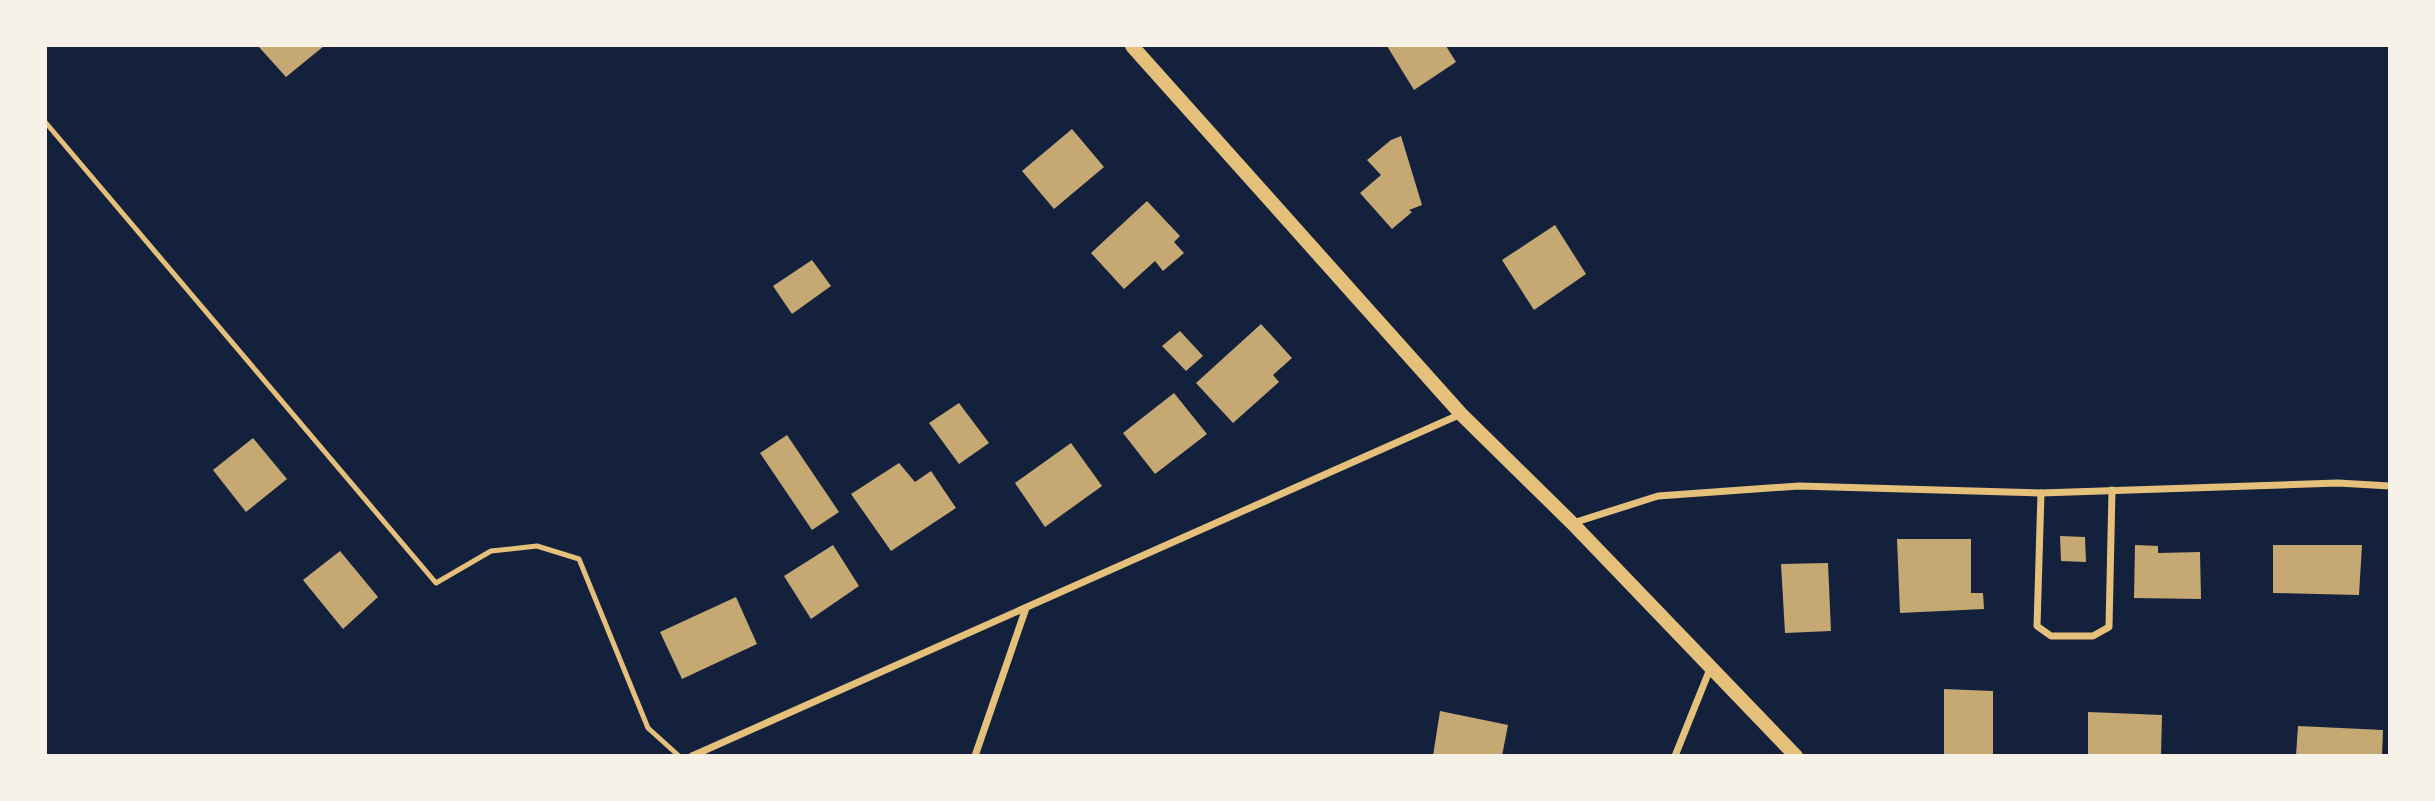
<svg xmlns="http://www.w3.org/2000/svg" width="2435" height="801" font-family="Roboto,sans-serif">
  <rect width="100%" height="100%" fill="#14213d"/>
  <g fill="#c6a872">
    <polygon points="258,46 324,46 286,77"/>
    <polygon points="1387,46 1446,46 1456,62 1414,90"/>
    <polygon points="1072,129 1104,167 1054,209 1022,171"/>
    <polygon points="1401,136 1422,205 1409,210 1412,212 1392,229 1360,193 1381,175 1367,160 1391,140"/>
    <polygon points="1147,201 1180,236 1174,242 1184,253 1163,271 1155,261 1124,289 1091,253"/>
    <polygon points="1555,225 1586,274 1534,310 1502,260"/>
    <polygon points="812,260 831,286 792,314 773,286"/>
    <polygon points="1261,324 1292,358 1273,375 1279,382 1233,423 1196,383"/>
    <polygon points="1180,331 1203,356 1186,371 1162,346"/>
    <polygon points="1174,393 1207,434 1155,474 1123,433"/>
    <polygon points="959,403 989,443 959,464 929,423"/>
    <polygon points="787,435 839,512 812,530 760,453"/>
    <polygon points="253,438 287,479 246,512 213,470"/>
    <polygon points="1071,443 1102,486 1045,527 1015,483"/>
    <polygon points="899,463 915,482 931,471 956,508 891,551 851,494"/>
    <polygon points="2060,536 2085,537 2086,562 2061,561"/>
    <polygon points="1897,539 1971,539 1971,593 1983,593 1984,609 1900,613"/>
    <polygon points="833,545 859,586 811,619 784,576"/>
    <polygon points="2135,545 2158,546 2158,553 2200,552 2201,599 2134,598"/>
    <polygon points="2273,545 2362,545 2359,595 2273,593"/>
    <polygon points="340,551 378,597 343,629 303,580"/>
    <polygon points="1828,563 1831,631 1785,633 1781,564"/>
    <polygon points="736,597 757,644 682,679 660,632"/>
    <polygon points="1944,689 1993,691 1993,756 1944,756"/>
    <polygon points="1440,711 1508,725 1502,756 1433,756"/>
    <polygon points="2088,712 2162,715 2161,756 2088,756"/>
    <polygon points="2298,726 2383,730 2382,756 2296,756"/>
  </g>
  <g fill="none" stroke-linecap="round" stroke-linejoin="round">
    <polyline stroke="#e5c07b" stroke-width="5" points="46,123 436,583 491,551 537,546 579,559 648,728 679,756"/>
    <g stroke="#e5c07b" stroke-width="7">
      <polyline points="2041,493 2037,626 2051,636 2093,636 2109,627 2112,490"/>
      <polyline points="1573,523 1658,496 1799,486 2041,493 2338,483 2390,486"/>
      <polyline points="692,756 1461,414"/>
      <polyline points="975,756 1026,608"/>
      <polyline points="1675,756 1710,669"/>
    </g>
    <polyline stroke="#e5c07b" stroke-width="14" points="1132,46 1461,414 1572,523 1796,756"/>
  </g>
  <rect width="2435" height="801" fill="none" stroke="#f6f1e7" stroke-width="94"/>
</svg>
